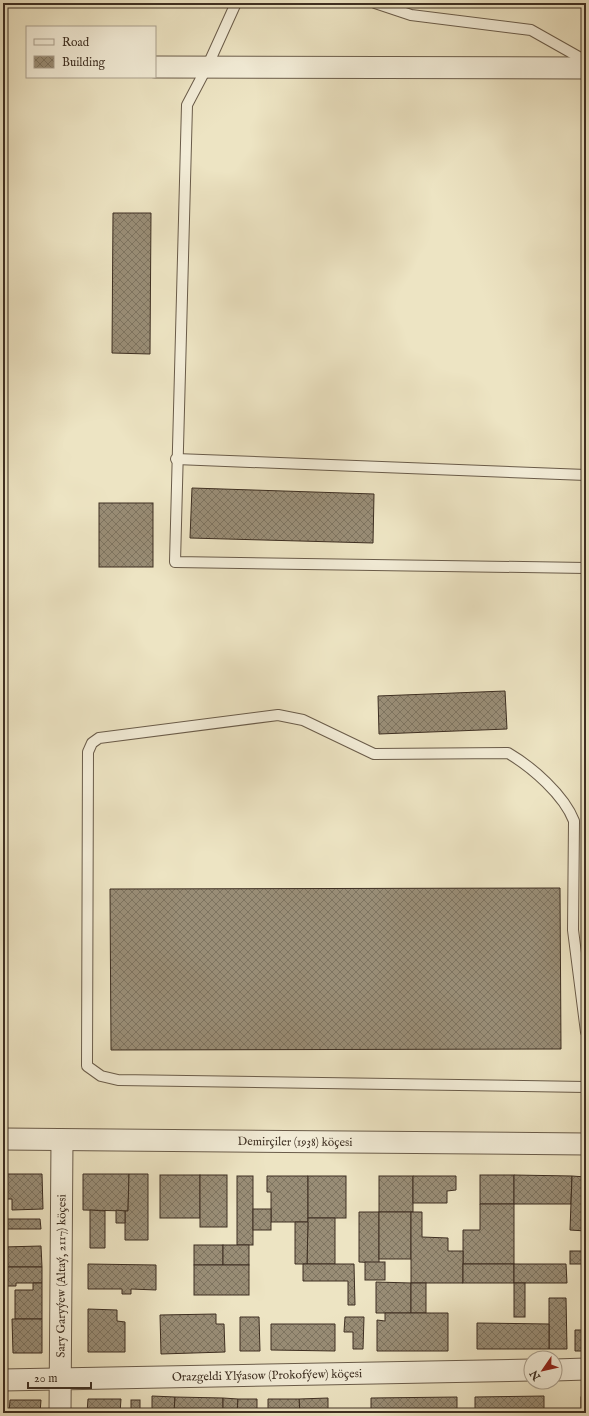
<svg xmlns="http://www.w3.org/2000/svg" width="589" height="1416" font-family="'IM FELL English',serif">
  <defs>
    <pattern id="building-cross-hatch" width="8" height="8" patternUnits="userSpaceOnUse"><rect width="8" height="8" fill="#998d76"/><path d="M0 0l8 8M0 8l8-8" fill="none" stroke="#7e7460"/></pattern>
  </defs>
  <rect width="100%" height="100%" fill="#ede4c3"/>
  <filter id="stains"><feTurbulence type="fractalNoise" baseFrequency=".005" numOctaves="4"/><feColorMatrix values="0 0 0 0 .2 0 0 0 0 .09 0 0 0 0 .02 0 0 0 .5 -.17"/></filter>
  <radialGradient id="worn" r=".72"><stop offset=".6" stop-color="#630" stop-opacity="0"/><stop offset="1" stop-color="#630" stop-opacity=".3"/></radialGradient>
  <g fill="url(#building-cross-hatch)" stroke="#3e2f22">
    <polygon points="113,213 151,213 150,354 112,353"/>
    <polygon points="192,488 374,494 373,543 190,538"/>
    <rect x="99" y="503" width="54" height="64"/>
    <polygon points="505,691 507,729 379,734 378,696"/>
    <polygon points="560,888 561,1049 111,1050 110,889"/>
    <rect x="3" y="1174" width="2" height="45"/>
    <polygon points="5,1174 42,1174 43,1209 12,1210 12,1199 5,1199"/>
    <polygon points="83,1174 129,1174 128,1211 83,1210"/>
    <polygon points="129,1174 148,1174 148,1240 125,1240 125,1211 128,1211"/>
    <rect x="160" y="1175" width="40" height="43"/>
    <rect x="200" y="1175" width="27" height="52"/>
    <rect x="480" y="1175" width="34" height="29"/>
    <polygon points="514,1175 572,1176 571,1204 514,1204"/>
    <rect x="237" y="1176" width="16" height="69"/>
    <polygon points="267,1176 308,1176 308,1222 271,1222 271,1192 267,1192"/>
    <rect x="308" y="1176" width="38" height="42"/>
    <rect x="379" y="1176" width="34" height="36"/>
    <polygon points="413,1176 456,1176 456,1190 447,1191 447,1203 413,1203"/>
    <polygon points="572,1176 586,1177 586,1231 570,1230"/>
    <polygon points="480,1204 514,1204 514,1264 463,1264 463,1230 480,1230"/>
    <rect x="253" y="1209" width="18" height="21"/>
    <polygon points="90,1210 105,1211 105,1248 90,1248"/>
    <polygon points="116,1210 125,1211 125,1223 116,1223"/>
    <polygon points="359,1212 379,1212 379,1263 359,1262"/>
    <rect x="379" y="1212" width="32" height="47"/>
    <polygon points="411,1212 422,1212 422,1237 448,1238 448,1251 463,1251 463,1283 411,1283"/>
    <polygon points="308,1218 335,1218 335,1264 307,1264"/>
    <rect x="3" y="1219" width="2" height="19"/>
    <polygon points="5,1219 40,1219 41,1229 5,1229"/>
    <polygon points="295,1222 308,1222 307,1264 295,1264"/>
    <rect x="194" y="1245" width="29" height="20"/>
    <rect x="223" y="1245" width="26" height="20"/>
    <polygon points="41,1246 42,1267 3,1267 3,1247"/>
    <rect x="570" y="1251" width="16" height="13"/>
    <rect x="365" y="1262" width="20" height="18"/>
    <polygon points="88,1264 156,1265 156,1290 131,1289 131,1294 122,1294 122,1289 88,1289"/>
    <polygon points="303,1264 354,1264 355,1305 348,1305 348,1281 303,1281"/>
    <rect x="463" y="1264" width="51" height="19"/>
    <polygon points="514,1264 566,1264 567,1283 514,1283"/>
    <rect x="194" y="1265" width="55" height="30"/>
    <polygon points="3,1267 42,1267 42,1283 16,1283 16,1286 3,1286"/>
    <polygon points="376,1282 411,1283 411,1313 376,1313"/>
    <polygon points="33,1283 42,1283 42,1319 15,1319 15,1290 33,1290"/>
    <rect x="411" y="1283" width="15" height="30"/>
    <rect x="514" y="1283" width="11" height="34"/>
    <polygon points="549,1298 566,1298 567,1349 549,1349"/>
    <polygon points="88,1309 117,1310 117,1321 125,1322 125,1352 88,1352"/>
    <polygon points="385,1313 448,1313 448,1351 377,1351 377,1320 385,1321"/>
    <polygon points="216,1314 216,1324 224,1324 225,1352 161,1354 160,1315"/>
    <polygon points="240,1317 259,1317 260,1351 240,1351"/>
    <polygon points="345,1317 364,1317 363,1349 353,1349 353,1332 344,1332"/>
    <polygon points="12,1319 42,1319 42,1353 13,1353"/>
    <polygon points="477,1323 549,1324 549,1349 477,1349"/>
    <polygon points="271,1324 335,1324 335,1351 271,1350"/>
    <polygon points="586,1328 586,1351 575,1351 575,1330 586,1330"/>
    <polygon points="152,1396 175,1397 174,1413 152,1413"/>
    <polygon points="544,1396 544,1413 475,1413 475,1397"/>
    <polygon points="175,1397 223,1398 223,1413 174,1413"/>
    <polygon points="457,1397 457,1413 371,1413 371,1398"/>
    <rect x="581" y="1397" width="5" height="16"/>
    <polygon points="223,1398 238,1399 237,1413 223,1413"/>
    <polygon points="328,1398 328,1413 300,1413 299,1399"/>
    <polygon points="88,1399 121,1399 120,1413 87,1413"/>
    <polygon points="238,1399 257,1399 257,1413 237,1413"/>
    <polygon points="268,1399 299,1399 300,1413 268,1413"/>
    <polygon points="10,1400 41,1400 40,1413 9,1413"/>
    <rect x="131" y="1400" width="9" height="13"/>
  </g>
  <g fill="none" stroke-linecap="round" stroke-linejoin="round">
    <g stroke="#6a5c4a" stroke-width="12">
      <g id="service">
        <polyline points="236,3 207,67 187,105 175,562 586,568"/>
        <polyline points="375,3 411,15 531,30 586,61"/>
        <polyline points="176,459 586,475"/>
        <path d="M586,1032L573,930L574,821C564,795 532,767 508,753L374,754L303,720L278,715L99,738L92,743L88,752L87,1066L101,1076L118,1080L586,1087"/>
      </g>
    </g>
    <g stroke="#6a5c4a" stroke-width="23">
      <g id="minor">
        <polyline points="155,67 586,68"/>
        <path id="s1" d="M3,1139L586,1144"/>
        <polyline points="555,1370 586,1369"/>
        <path id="s2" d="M3,1380L531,1370"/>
        <path id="s3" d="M60,1413L62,1140"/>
      </g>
    </g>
    <use href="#service" stroke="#f3edd8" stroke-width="10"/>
    <use href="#minor" stroke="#f3edd8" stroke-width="21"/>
  </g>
  <g text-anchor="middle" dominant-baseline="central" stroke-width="4" stroke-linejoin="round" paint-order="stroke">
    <g font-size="12" fill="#3e2f22" stroke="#f3edd8">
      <text stroke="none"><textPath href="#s1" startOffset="292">Demirçiler (1938) köçesi</textPath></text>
      <text stroke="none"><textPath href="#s3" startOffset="137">Sary Garyýew (Altaý, 2117) köçesi</textPath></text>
      <text stroke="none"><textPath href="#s2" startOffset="264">Orazgeldi Ylýasow (Prokofýew) köçesi</textPath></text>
    </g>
  </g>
  <rect width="589" height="1416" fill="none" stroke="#ede4c3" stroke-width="16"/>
  <rect x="4" y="4" width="581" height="1408" fill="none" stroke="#3e2f22" stroke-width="2"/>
  <rect x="8" y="8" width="573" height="1400" fill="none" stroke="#3e2f22"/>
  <rect x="26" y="26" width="130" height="52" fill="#f3edd8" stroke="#aba18f"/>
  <rect x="34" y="39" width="20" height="6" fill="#f3edd8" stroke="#aba18f"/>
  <text x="62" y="46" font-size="12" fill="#3e2f22">Road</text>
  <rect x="34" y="56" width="20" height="12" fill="url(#building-cross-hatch)" stroke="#aba18f"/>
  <text x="62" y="66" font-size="12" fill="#3e2f22">Building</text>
  <g transform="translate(543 1370) rotate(236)"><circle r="19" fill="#f3edd8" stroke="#aba18f"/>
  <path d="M0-3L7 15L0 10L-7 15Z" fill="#8f2418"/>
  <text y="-6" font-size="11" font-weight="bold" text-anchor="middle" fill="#3e2f22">N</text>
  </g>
  <path d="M28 1382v6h63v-6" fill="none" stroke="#3e2f22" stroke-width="2"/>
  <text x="34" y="1382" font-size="12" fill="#3e2f22" stroke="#f3edd8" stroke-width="3" paint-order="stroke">20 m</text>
  <rect width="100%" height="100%" filter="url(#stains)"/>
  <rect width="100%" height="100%" fill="url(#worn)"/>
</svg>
